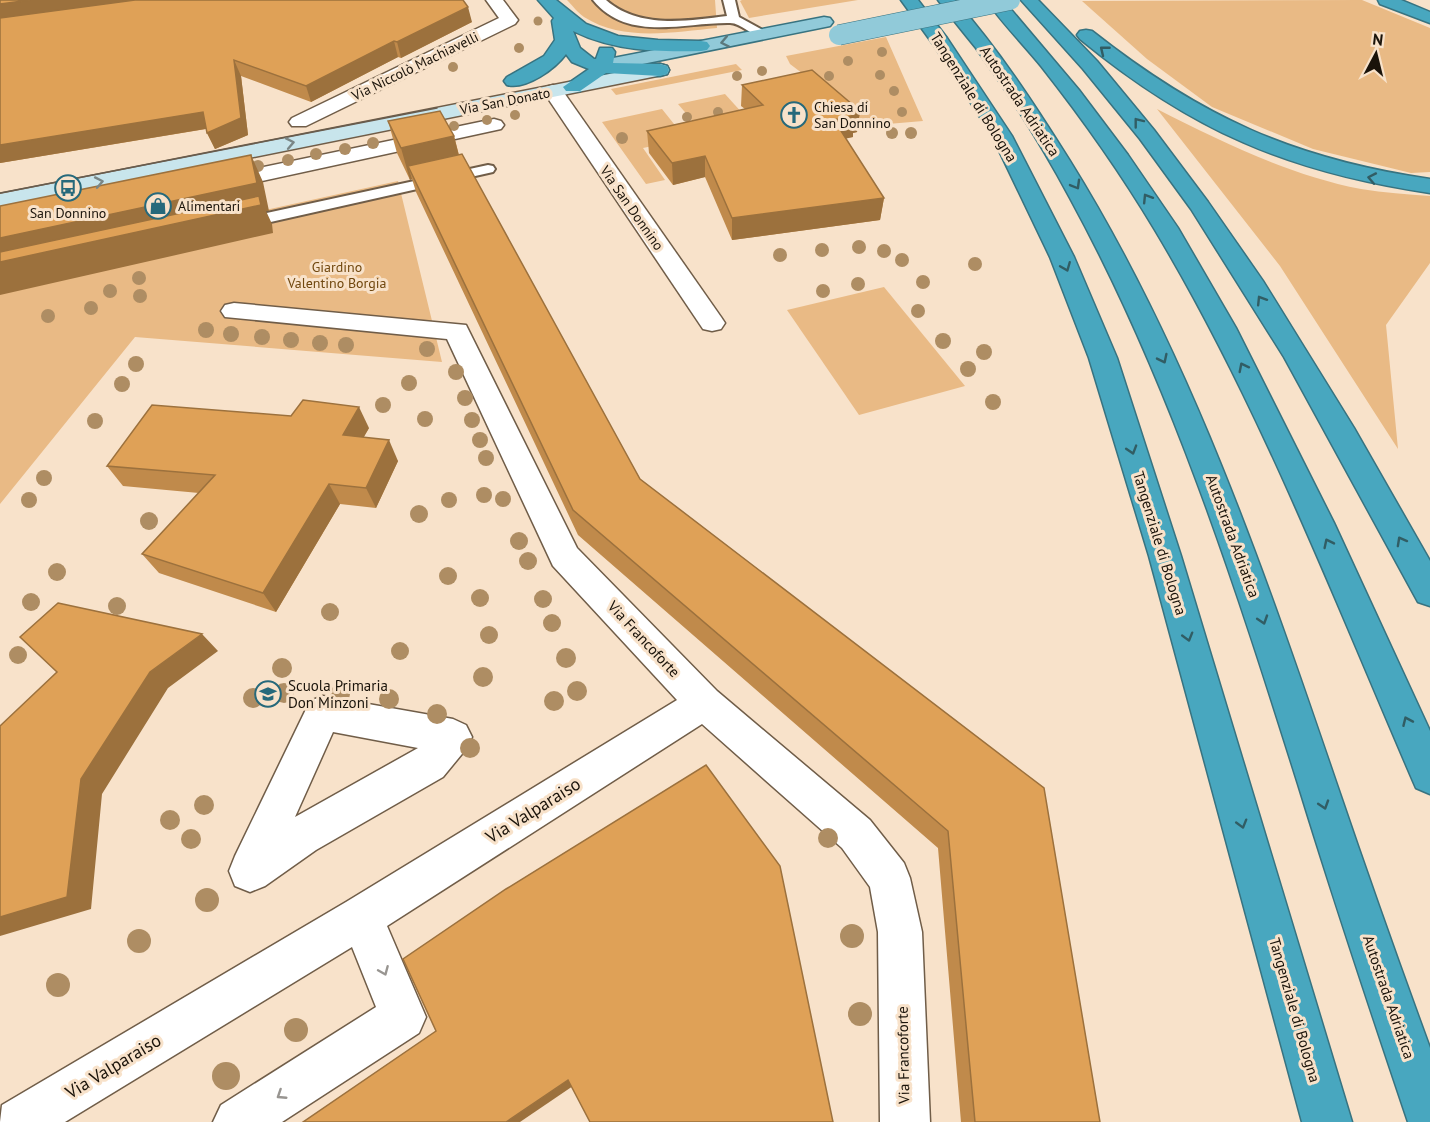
<svg xmlns="http://www.w3.org/2000/svg" width="1430" height="1122" font-family="'PT Sans',sans-serif">
  <rect width="100%" height="100%" fill="#f8e2ca"/>
  <g fill="#e9ba85">
    <path d="M567,0H715L717,28C673,32 623,42 584,17C578,13 572,5 567,0Z"/>
    <polygon points="742,0 858,0 749,18 740,1"/>
    <polygon points="1362,0 1430,28 1430,172 1411,173 1313,149 1212,107 1147,59 1082,1"/>
    <polygon points="886,37 923,121 876,125 869,119 849,120 815,83 790,64 786,56"/>
    <polygon points="736,64 742,70 616,95 611,89"/>
    <polygon points="725,94 744,115 696,125 678,104"/>
    <polygon points="662,109 686,139 643,148 665,180 646,184 602,122"/>
    <path d="M1157,109C1222,142 1289,175 1361,189C1384,193 1407,194 1430,196V263L1386,325L1398,449L1280,266Z"/>
    <polygon points="398,181 442,362 135,337 0,504 0,268"/>
    <polygon points="884,287 965,386 859,415 787,310"/>
  </g>
  <g fill="none" stroke-linecap="round" stroke-linejoin="round">
    <g stroke="#705d48" stroke-width="4">
      <g id="service">
        <path d="M593,0H606C639,29 687,21 727,16L723,0H735L739,17L770,34L768,37C754,40 743,23 730,23C684,22 628,43 593,0Z"/>
        <polygon points="488,165 493,166 495,169 493,172 239,229 231,224 239,219"/>
      </g>
    </g>
    <g stroke="#705d48" stroke-width="3">
      <path id="pedestrian" d="M323,696L453,719L466,725L472,737L466,749L443,777L316,850L265,886L250,892L235,886L229,871L235,856L310,701ZM333,732L418,748L295,817Z"/>
    </g>
    <g stroke="#705d48" stroke-width="3">
      <g id="minor">
        <polygon points="486,0 503,0 518,20 515,24 306,126 292,126 289,122 292,118 499,18"/>
        <polygon points="553,85 560,87 721,317 725,323 721,329 712,331 703,329 543,91 546,87"/>
        <polygon points="494,119 501,121 504,125 501,129 216,191 208,189 205,184 208,179 216,177"/>
        <polygon points="234,303 466,325 577,548 717,691 870,820 904,863 910,878 922,932 930,1122 880,1122 878,932 870,887 842,848 702,724 387,926 426,1017 419,1033 282,1122 213,1122 221,1105 376,1007 352,947 65,1122 0,1122 2,1105 346,902 677,700 553,566 447,339 225,317 221,311 225,305"/>
      </g>
    </g>
    <g stroke="#705d48" stroke-width="3">
      <polygon id="secondary" points="660,64 667,66 669,70 667,74 0,208 0,194"/>
    </g>
    <g stroke="#387380" stroke-width="3">
      <polygon id="primary" points="824,17 830,18 833,22 830,26 603,72 596,70 594,66 596,62 603,60"/>
    </g>
    <g stroke="#387380" stroke-width="3">
      <g id="motorway">
        <path d="M538,0H556L586,24L618,36L658,40L701,41L707,42L710,46L707,50L701,51C656,52 614,51 573,31L580,48L594,59H596L600,48H612L615,52L613,63L660,64L667,66L669,70L667,74L660,76L606,73L580,91H566L563,87L589,69L572,62L566,54C555,69 526,90 507,85L504,81L507,77L544,56L555,40L552,21L554,18Z"/>
        <polygon points="901,0 918,0 947,38 1012,136 1074,257 1117,358 1181,556 1352,1122 1302,1122 1149,556 1089,358 1050,257 992,136 933,44"/>
        <path d="M938,0H955C999,50 1035,105 1070,161C1190,354 1264,571 1337,785C1367,873 1398,961 1430,1048V1122H1408L1406,1116C1369,1006 1332,895 1298,784C1235,584 1171,383 1070,198C1042,146 1010,95 976,48C963,32 950,16 938,0Z"/>
        <path d="M986,0H1003L1079,90L1128,155L1178,228L1236,328L1334,523L1430,731V794L1416,788C1335,601 1260,405 1155,230C1121,173 1082,118 1041,66C1023,44 1002,23 986,0Z"/>
        <polygon points="1021,0 1038,0 1097,61 1154,130 1208,202 1263,281 1354,428 1430,561 1430,606 1418,602 1284,357 1191,209 1140,139 1083,69"/>
        <polygon points="1378,0 1401,0 1430,12 1430,23 1380,4"/>
        <path d="M1086,30L1092,31C1201,117 1293,159 1430,179V193C1287,172 1191,130 1080,39L1077,35L1080,31Z"/>
      </g>
    </g>
    <use href="#service" fill="#fff" fill-rule="evenodd"/>
    <use href="#pedestrian" fill="#fff" fill-rule="evenodd"/>
    <use href="#minor" fill="#fff" fill-rule="evenodd"/>
    <use href="#secondary" fill="#c8e5ec" fill-rule="evenodd"/>
    <use href="#primary" fill="#91cad9" fill-rule="evenodd"/>
    <use href="#motorway" fill="#48a7bf" fill-rule="evenodd"/>
    <polyline stroke="#685c4e" stroke-width="1.5" points="0,193 437,108"/>
    <g stroke="#387380" stroke-width="21" stroke-linecap="butt">
      <polyline id="primary-bridge" points="839,35 1010,0"/>
    </g>
    <use href="#primary-bridge" stroke="#91cad9" stroke-width="20"/>
  </g>
  <g fill="#ae8d63">
    <circle cx="538" cy="21" r="4.5"/>
    <circle cx="519" cy="48" r="5"/>
    <circle cx="882" cy="52" r="5"/>
    <circle cx="848" cy="61" r="5"/>
    <circle cx="453" cy="67" r="5"/>
    <circle cx="762" cy="71" r="5"/>
    <circle cx="880" cy="75" r="5"/>
    <circle cx="737" cy="76" r="5"/>
    <circle cx="829" cy="76" r="5"/>
    <circle cx="894" cy="91" r="5"/>
    <circle cx="864" cy="104" r="5"/>
    <circle cx="718" cy="112" r="5"/>
    <circle cx="902" cy="112" r="5"/>
    <circle cx="515" cy="115" r="5"/>
    <circle cx="687" cy="117" r="5"/>
    <circle cx="487" cy="120" r="5"/>
    <circle cx="454" cy="126" r="5"/>
    <circle cx="892" cy="133" r="6"/>
    <circle cx="911" cy="133" r="6"/>
    <circle cx="622" cy="138" r="6"/>
    <circle cx="373" cy="143" r="6"/>
    <circle cx="345" cy="149" r="6"/>
    <circle cx="316" cy="154" r="6"/>
    <circle cx="288" cy="160" r="6"/>
    <circle cx="258" cy="166" r="6"/>
    <circle cx="859" cy="247" r="7"/>
    <circle cx="822" cy="250" r="7"/>
    <circle cx="884" cy="251" r="7"/>
    <circle cx="780" cy="255" r="7"/>
    <circle cx="902" cy="260" r="7"/>
    <circle cx="975" cy="264" r="7"/>
    <circle cx="139" cy="278" r="7"/>
    <circle cx="923" cy="282" r="7"/>
    <circle cx="858" cy="284" r="7"/>
    <circle cx="110" cy="291" r="7"/>
    <circle cx="823" cy="291" r="7"/>
    <circle cx="140" cy="296" r="7"/>
    <circle cx="91" cy="308" r="7"/>
    <circle cx="918" cy="311" r="7"/>
    <circle cx="48" cy="316" r="7"/>
    <circle cx="206" cy="330" r="8"/>
    <circle cx="231" cy="334" r="8"/>
    <circle cx="262" cy="337" r="8"/>
    <circle cx="291" cy="340" r="8"/>
    <circle cx="943" cy="341" r="8"/>
    <circle cx="320" cy="343" r="8"/>
    <circle cx="346" cy="345" r="8"/>
    <circle cx="427" cy="349" r="8"/>
    <circle cx="984" cy="352" r="8"/>
    <circle cx="136" cy="364" r="8"/>
    <circle cx="968" cy="369" r="8"/>
    <circle cx="456" cy="372" r="8"/>
    <circle cx="409" cy="383" r="8"/>
    <circle cx="122" cy="384" r="8"/>
    <circle cx="465" cy="398" r="8"/>
    <circle cx="993" cy="402" r="8"/>
    <circle cx="383" cy="405" r="8"/>
    <circle cx="425" cy="419" r="8"/>
    <circle cx="472" cy="420" r="8"/>
    <circle cx="95" cy="421" r="8"/>
    <circle cx="480" cy="440" r="8"/>
    <circle cx="486" cy="458" r="8"/>
    <circle cx="44" cy="478" r="8"/>
    <circle cx="484" cy="495" r="8"/>
    <circle cx="503" cy="499" r="8"/>
    <circle cx="29" cy="500" r="8"/>
    <circle cx="449" cy="500" r="8"/>
    <circle cx="419" cy="514" r="9"/>
    <circle cx="149" cy="521" r="9"/>
    <circle cx="519" cy="541" r="9"/>
    <circle cx="528" cy="561" r="9"/>
    <circle cx="57" cy="572" r="9"/>
    <circle cx="448" cy="576" r="9"/>
    <circle cx="480" cy="598" r="9"/>
    <circle cx="543" cy="599" r="9"/>
    <circle cx="31" cy="602" r="9"/>
    <circle cx="117" cy="606" r="9"/>
    <circle cx="330" cy="612" r="9"/>
    <circle cx="552" cy="623" r="9"/>
    <circle cx="489" cy="635" r="9"/>
    <circle cx="400" cy="651" r="9"/>
    <circle cx="18" cy="655" r="9"/>
    <circle cx="566" cy="658" r="10"/>
    <circle cx="282" cy="668" r="10"/>
    <circle cx="483" cy="677" r="10"/>
    <circle cx="577" cy="691" r="10"/>
    <circle cx="284" cy="693" r="10"/>
    <circle cx="340" cy="694" r="10"/>
    <circle cx="253" cy="698" r="10"/>
    <circle cx="389" cy="699" r="10"/>
    <circle cx="554" cy="701" r="10"/>
    <circle cx="437" cy="714" r="10"/>
    <circle cx="470" cy="748" r="10"/>
    <circle cx="204" cy="805" r="10"/>
    <circle cx="170" cy="820" r="10"/>
    <circle cx="828" cy="838" r="10"/>
    <circle cx="191" cy="839" r="10"/>
    <circle cx="207" cy="900" r="12"/>
    <circle cx="852" cy="936" r="12"/>
    <circle cx="139" cy="941" r="12"/>
    <circle cx="58" cy="985" r="12"/>
    <circle cx="860" cy="1014" r="12"/>
    <circle cx="296" cy="1030" r="12"/>
    <circle cx="226" cy="1076" r="14"/>
  </g>
  <g fill="#c08a4b">
    <polygon points="0,0 472,22 401,58 398,57 311,102 241,76 248,135 215,149 207,133 206,129 0,163"/>
    <polygon points="742,85 860,111 857,132 853,133 853,137 845,138 884,198 880,220 732,240 705,177 673,185 649,153 647,131 745,109 741,106"/>
    <polygon points="388,121 454,136 459,155 640,479 1044,788 1100,1122 961,1122 938,848 578,535 416,192 412,179 410,180 397,153"/>
    <polygon points="369,428 363,438 398,461 376,508 340,504 276,612 159,573 142,554 199,493 123,486 107,466"/>
  </g>
  <g fill="#9c713d">
    <polygon points="30,0 145,0 0,20 0,4"/>
    <polygon points="468,7 472,22 401,58 397,42"/>
    <polygon points="394,41 398,57 311,102 306,86"/>
    <polygon points="234,60 241,76 248,135 215,149 207,133"/>
    <polygon points="860,111 857,132 853,133 853,137 831,142 834,120 853,112"/>
    <polygon points="203,112 211,128 0,163 0,145"/>
    <polygon points="454,136 462,168 408,166 412,179 410,180 401,148"/>
    <polygon points="251,155 263,182 269,211 266,211 272,224 273,233 0,295 0,238"/>
    <polygon points="705,156 705,177 673,185 672,163"/>
    <polygon points="884,198 880,220 732,240 732,218"/>
    <polygon points="359,407 369,428 353,456 343,435"/>
    <polygon points="389,440 398,461 376,508 366,488"/>
    <polygon points="329,484 340,504 276,612 263,593"/>
    <polygon points="202,634 218,651 168,688 102,794 91,909 0,936 0,917 81,779 150,672"/>
    <polygon points="568,1080 573,1086 520,1122 506,1122"/>
  </g>
  <g fill="#dfa157" stroke="#9c713d" stroke-width="1.5">
    <polygon points="0,0 30,0 0,4"/>
    <polygon points="135,0 463,0 468,7 397,42 394,41 306,86 234,60 241,118 207,133 203,112 0,145 0,18"/>
    <polygon points="812,70 860,111 853,112 855,115 834,120 884,198 732,218 705,156 672,163 647,131 763,105 742,85"/>
    <polygon points="440,111 454,136 401,148 388,121"/>
    <polygon points="462,154 640,479 1044,788 1100,1122 975,1122 948,831 573,510 408,166"/>
    <polygon points="251,155 257,183 0,238 0,206"/>
    <polygon points="259,196 261,205 0,262 0,252"/>
    <polygon points="303,400 359,407 343,435 389,440 366,488 329,484 263,593 142,554 215,475 107,466 152,405 291,416"/>
    <polygon points="58,603 202,634 150,672 81,779 67,897 0,917 0,726 57,672 20,637"/>
    <polygon points="706,765 780,866 833,1122 590,1122 568,1080 506,1122 303,1122 436,1031 403,959 506,889"/>
  </g>
  <defs><path id="oneway-chevron" d="M-2-3.5L2.5 0L-2 3.5" fill="none" stroke-width="1.6" stroke-linecap="round" stroke-linejoin="round" transform="scale(1.5)"/></defs>
  <use stroke="#5b787c" href="#oneway-chevron" transform="translate(725 42) rotate(169)"/>
  <g stroke="#315d64">
    <use href="#oneway-chevron" transform="translate(1104 50) rotate(-141)"/>
    <use href="#oneway-chevron" transform="translate(1138 122) rotate(-128)"/>
    <use href="#oneway-chevron" transform="translate(1372 178) rotate(-169)"/>
    <use href="#oneway-chevron" transform="translate(1076 185) rotate(60)"/>
    <use href="#oneway-chevron" transform="translate(1147 198) rotate(-122)"/>
    <use href="#oneway-chevron" transform="translate(1066 267) rotate(68)"/>
    <use href="#oneway-chevron" transform="translate(1261 300) rotate(-122)"/>
    <use href="#oneway-chevron" transform="translate(1163 359) rotate(64)"/>
    <use href="#oneway-chevron" transform="translate(1243 367) rotate(-117)"/>
    <use href="#oneway-chevron" transform="translate(1132 450) rotate(73)"/>
    <use href="#oneway-chevron" transform="translate(1401 541) rotate(-119)"/>
    <use href="#oneway-chevron" transform="translate(1328 543) rotate(-116)"/>
    <use href="#oneway-chevron" transform="translate(1263 620) rotate(72)"/>
    <use href="#oneway-chevron" transform="translate(1188 637) rotate(74)"/>
    <use href="#oneway-chevron" transform="translate(1407 721) rotate(-114)"/>
    <use href="#oneway-chevron" transform="translate(1324 805) rotate(72)"/>
    <use href="#oneway-chevron" transform="translate(1242 824) rotate(74)"/>
  </g>
  <g stroke="#7a8686">
    <use href="#oneway-chevron" transform="translate(290 143) rotate(-11)"/>
    <use href="#oneway-chevron" transform="translate(99 182) rotate(-11)"/>
  </g>
  <g stroke="#989591">
    <use href="#oneway-chevron" transform="translate(384 971) rotate(67)"/>
    <use href="#oneway-chevron" transform="translate(281 1095) rotate(147)"/>
  </g>
  <defs>
    <g id="church-ring" transform="scale(1.35)"><circle r="9.5" fill="#f8e2ca" stroke="#26697b" stroke-width="1.5"/><path d="M-1.2-6h2.4v3.5h3.3v2.4h-3.3V6h-2.4V-.1h-3.3v-2.4h3.3Z" fill="#26697b"/></g>
    <g id="bus-ring" transform="scale(1.35)"><circle r="9.5" fill="#f8e2ca" stroke="#26697b" stroke-width="1.5"/><path d="M-5-6H5V4H4V6H2V4H-2V6H-4V4H-5ZM-3.5-4V0h7V-4ZM-3.5 1.2v1.5H-2V1.2ZM2 1.2v1.5H3.5V1.2Z" fill="#26697b"/></g>
    <g id="shop-ring" transform="scale(1.35)"><circle r="9.5" fill="#f8e2ca" stroke="#26697b" stroke-width="1.5"/><path d="M-5-2.5h2.3a2.7 3.5 0 0 1 5.4 0H5L5.5 6h-11ZM-1.5-2.5h3a1.5 2.3 0 0 0-3 0Z" fill="#26697b"/></g>
    <g id="school-ring" transform="scale(1.35)"><circle r="9.5" fill="#f8e2ca" stroke="#26697b" stroke-width="1.5"/><path d="M0-5L7-2L0 1L-7-2ZM-4 1L0 2.5L4 1V4Q0 6-4 4Z" fill="#26697b"/></g>
  </defs>
  <g fill-rule="evenodd">
    <use href="#church-ring" x="794" y="115"/>
    <use href="#bus-ring" x="68" y="188"/>
    <use href="#shop-ring" x="158" y="206"/>
    <use href="#school-ring" x="268" y="694"/>
  </g>
  <g text-anchor="middle" dominant-baseline="central" stroke-width="6" stroke-linejoin="round" paint-order="stroke">
    <g font-size="14" fill="#1a130a" stroke="#f8e2ca">
      <text transform="translate(415 66) rotate(-26)">Via Niccolò Machiavelli</text>
      <text transform="translate(505 101) rotate(-11)">Via San Donato</text>
      <text transform="translate(632 208) rotate(55)">Via San Donnino</text>
    </g>
    <g font-size="14" fill="#1a130a" stroke="#f8e2ca" text-anchor="start">
      <text x="814" y="107">Chiesa di<tspan x="814" dy="16">San Donnino</tspan></text>
      <text x="178" y="206">Alimentari</text>
      <text x="68" y="213" text-anchor="middle">San Donnino</text>
    </g>
    <g font-size="14" fill="#71480f" stroke="#f8e2ca">
      <text x="337" y="267">Giardino<tspan x="337" dy="16">Valentino Borgia</tspan></text>
    </g>
    <g font-size="15" fill="#1a130a" stroke="#f8e2ca">
      <text transform="translate(974 97) rotate(58)">Tangenziale di Bologna</text>
      <text transform="translate(1020 101) rotate(56)">Autostrada Adriatica</text>
      <text transform="translate(1233 536) rotate(70)">Autostrada Adriatica</text>
      <text transform="translate(1160 543) rotate(73)">Tangenziale di Bologna</text>
      <text transform="translate(644 639) rotate(47)">Via Francoforte</text>
      <text transform="translate(1389 997) rotate(71)">Autostrada Adriatica</text>
      <text transform="translate(1295 1010) rotate(74)">Tangenziale di Bologna</text>
      <text transform="translate(903 1055) rotate(-91)">Via Francoforte</text>
    </g>
    <g font-size="15" fill="#1a130a" stroke="#f8e2ca" text-anchor="start">
      <text x="288" y="685">Scuola Primaria<tspan x="288" dy="17">Don Minzoni</tspan></text>
    </g>
    <g font-size="18" fill="#1a130a" stroke="#f8e2ca">
      <text transform="translate(533 810) rotate(-32)">Via Valparaiso</text>
      <text transform="translate(113 1066) rotate(-31)">Via Valparaiso</text>
    </g>
  </g>
  <g transform="translate(1376 54) rotate(7)" stroke="#f8e2ca" stroke-width="4.5" paint-order="stroke">
  <path d="M0-4.5L10 22L0 15L-10 22Z" fill="#1a130a"/>
  <text y="-9" font-size="16" font-weight="bold" text-anchor="middle" fill="#1a130a">N</text>
  </g>
</svg>
